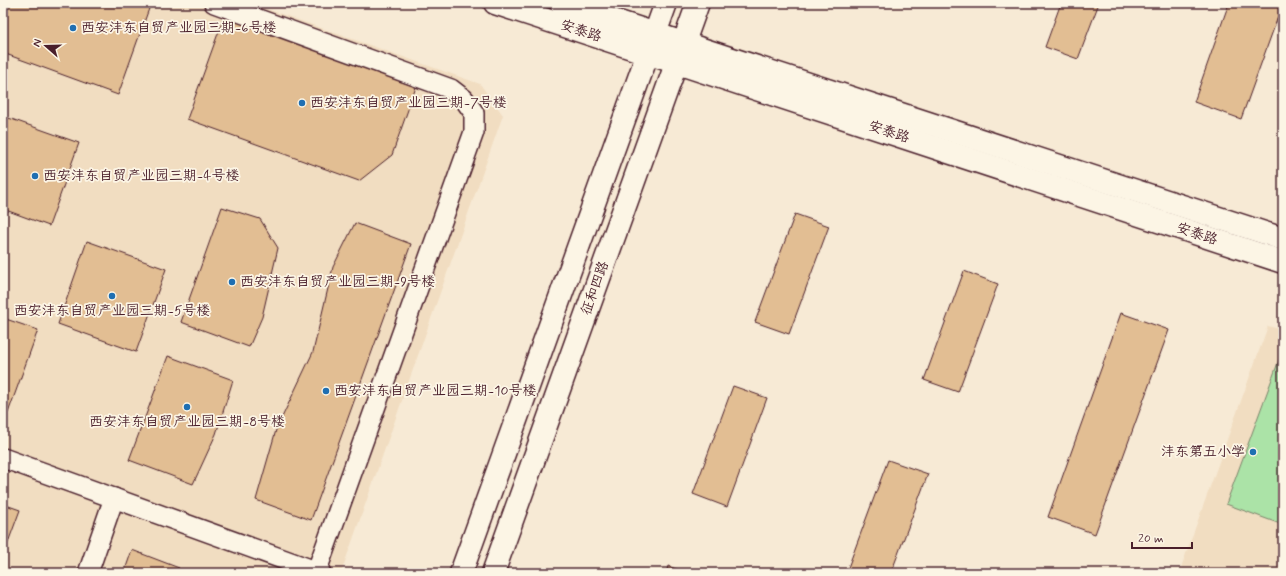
<svg xmlns="http://www.w3.org/2000/svg" width="1286" height="576" font-family="Mynerve,'LXGW WenKai TC',sans-serif">
  <rect width="100%" height="100%" fill="#f7ead5"/>
  <filter id="ink" filterUnits="userSpaceOnUse"><feTurbulence type="fractalNoise" baseFrequency=".025" numOctaves="2"/><feDisplacementMap in="SourceGraphic" scale="8" xChannelSelector="R" yChannelSelector="G"/><feConvolveMatrix kernelMatrix="1 2 1 2 8 2 1 2 1" color-interpolation-filters="sRGB"/></filter>
  <g filter="url(#ink)">
    <g fill="#f1ddc1">
      <polygon points="3,3 250,3 480,84 503,115 341,573 3,573"/>
      <polygon points="1268,326 1283,330 1283,573 1179,573"/>
    </g>
    <polygon fill="#abe3a7" stroke="#7a8169" points="1283,349 1283,525 1226,504"/>
    <g fill="#e2be93" stroke="#4a1f2b">
      <polygon points="3,3 151,3 118,95 3,53"/>
      <polygon points="1061,3 1099,3 1078,59 1045,47"/>
      <polygon points="1229,3 1283,3 1241,119 1194,102"/>
      <polygon points="224,17 416,87 392,155 359,181 187,119"/>
      <polygon points="3,116 79,143 49,226 3,209"/>
      <polygon points="222,207 260,219 278,248 262,317 249,347 181,322"/>
      <polygon points="795,214 829,226 789,334 755,322"/>
      <polygon points="355,223 411,244 311,520 256,500 276,430 313,352 333,267"/>
      <polygon points="87,241 166,269 136,352 58,324"/>
      <polygon points="964,271 998,284 958,392 924,380"/>
      <polygon points="1121,313 1169,330 1095,534 1048,517"/>
      <polygon points="3,318 38,330 8,413 3,411"/>
      <polygon points="168,356 233,380 216,434 193,484 129,460"/>
      <polygon points="733,386 767,398 727,507 693,494"/>
      <polygon points="888,460 928,474 891,573 846,573"/>
      <polygon points="3,504 20,510 3,556"/>
      <polygon points="132,550 179,568 177,573 124,573"/>
      <polygon points="668,566 687,573 666,573"/>
    </g>
    <g fill="none" stroke-linecap="round" stroke-linejoin="round">
      <g stroke="#4a1f2b" stroke-width="22">
        <g id="street">
          <polyline points="214,3 451,89 464,99 474,113 474,132 316,573"/>
          <polyline points="3,458 321,573"/>
          <polyline points="88,573 114,498"/>
        </g>
      </g>
      <g stroke="#4a1f2b" stroke-width="25">
        <g id="secondary">
          <polyline points="495,3 1283,262"/>
          <polyline points="561,3 1283,239"/>
          <polyline points="461,573 666,3"/>
          <polyline points="493,573 698,3"/>
        </g>
      </g>
      <use href="#street" stroke="#fcf5e5" stroke-width="19"/>
      <use href="#secondary" stroke="#fcf5e5" stroke-width="22"/>
    </g>
  </g>
  <g fill="#1f6fb2" stroke="#fcf5e5" stroke-width="1.5">
    <circle cx="73" cy="28" r="4"/>
    <circle cx="302" cy="103" r="4"/>
    <circle cx="35" cy="176" r="4"/>
    <circle cx="232" cy="282" r="4"/>
    <circle cx="112" cy="296" r="4"/>
    <circle cx="326" cy="391" r="4"/>
    <circle cx="187" cy="407" r="4"/>
    <circle cx="1253" cy="452" r="4"/>
  </g>
  <g text-anchor="middle" dominant-baseline="central" stroke-width="3.5" stroke-linejoin="round" paint-order="stroke">
    <g font-size="14" fill="#4a1f2b" stroke="#fcf5e5" text-anchor="start">
      <text x="81" y="28">西安沣东自贸产业园三期-6号楼</text>
      <text x="310" y="103">西安沣东自贸产业园三期-7号楼</text>
      <text x="43" y="176">西安沣东自贸产业园三期-4号楼</text>
      <text x="240" y="282">西安沣东自贸产业园三期-9号楼</text>
      <text x="112" y="311" text-anchor="middle">西安沣东自贸产业园三期-5号楼</text>
      <text x="334" y="391">西安沣东自贸产业园三期-10号楼</text>
      <text x="187" y="422" text-anchor="middle">西安沣东自贸产业园三期-8号楼</text>
      <text x="1245" y="452" text-anchor="end">沣东第五小学</text>
    </g>
    <g font-size="14" fill="#4a1f2b" stroke="#fcf5e5">
      <text transform="translate(581 31) rotate(18)">安泰路</text>
      <text transform="translate(889 132) rotate(18)">安泰路</text>
      <text transform="translate(1197 234) rotate(18)">安泰路</text>
      <text transform="translate(595 288) rotate(-70)">征和四路</text>
    </g>
  </g>
  <rect width="1286" height="576" fill="none" stroke="#fcf5e5" stroke-width="16"/>
  <rect x="8" y="8" width="1270" height="560" fill="none" stroke="#4a1f2b" stroke-width="1.5" filter="url(#ink)"/>
  <g transform="translate(46 46) rotate(290)" stroke="#fcf5e5" stroke-width="3" paint-order="stroke">
  <path d="M0-3L7 15L0 10L-7 15Z" fill="#4a1f2b"/>
  <text y="-6" font-size="11" font-weight="bold" text-anchor="middle" fill="#4a1f2b">N</text>
  </g>
  <path d="M1132 542v6h60v-6" fill="none" stroke="#4a1f2b" stroke-width="2"/>
  <text x="1138" y="542" font-size="12" fill="#4a1f2b" stroke="#fcf5e5" stroke-width="3" paint-order="stroke">20 m</text>
</svg>
